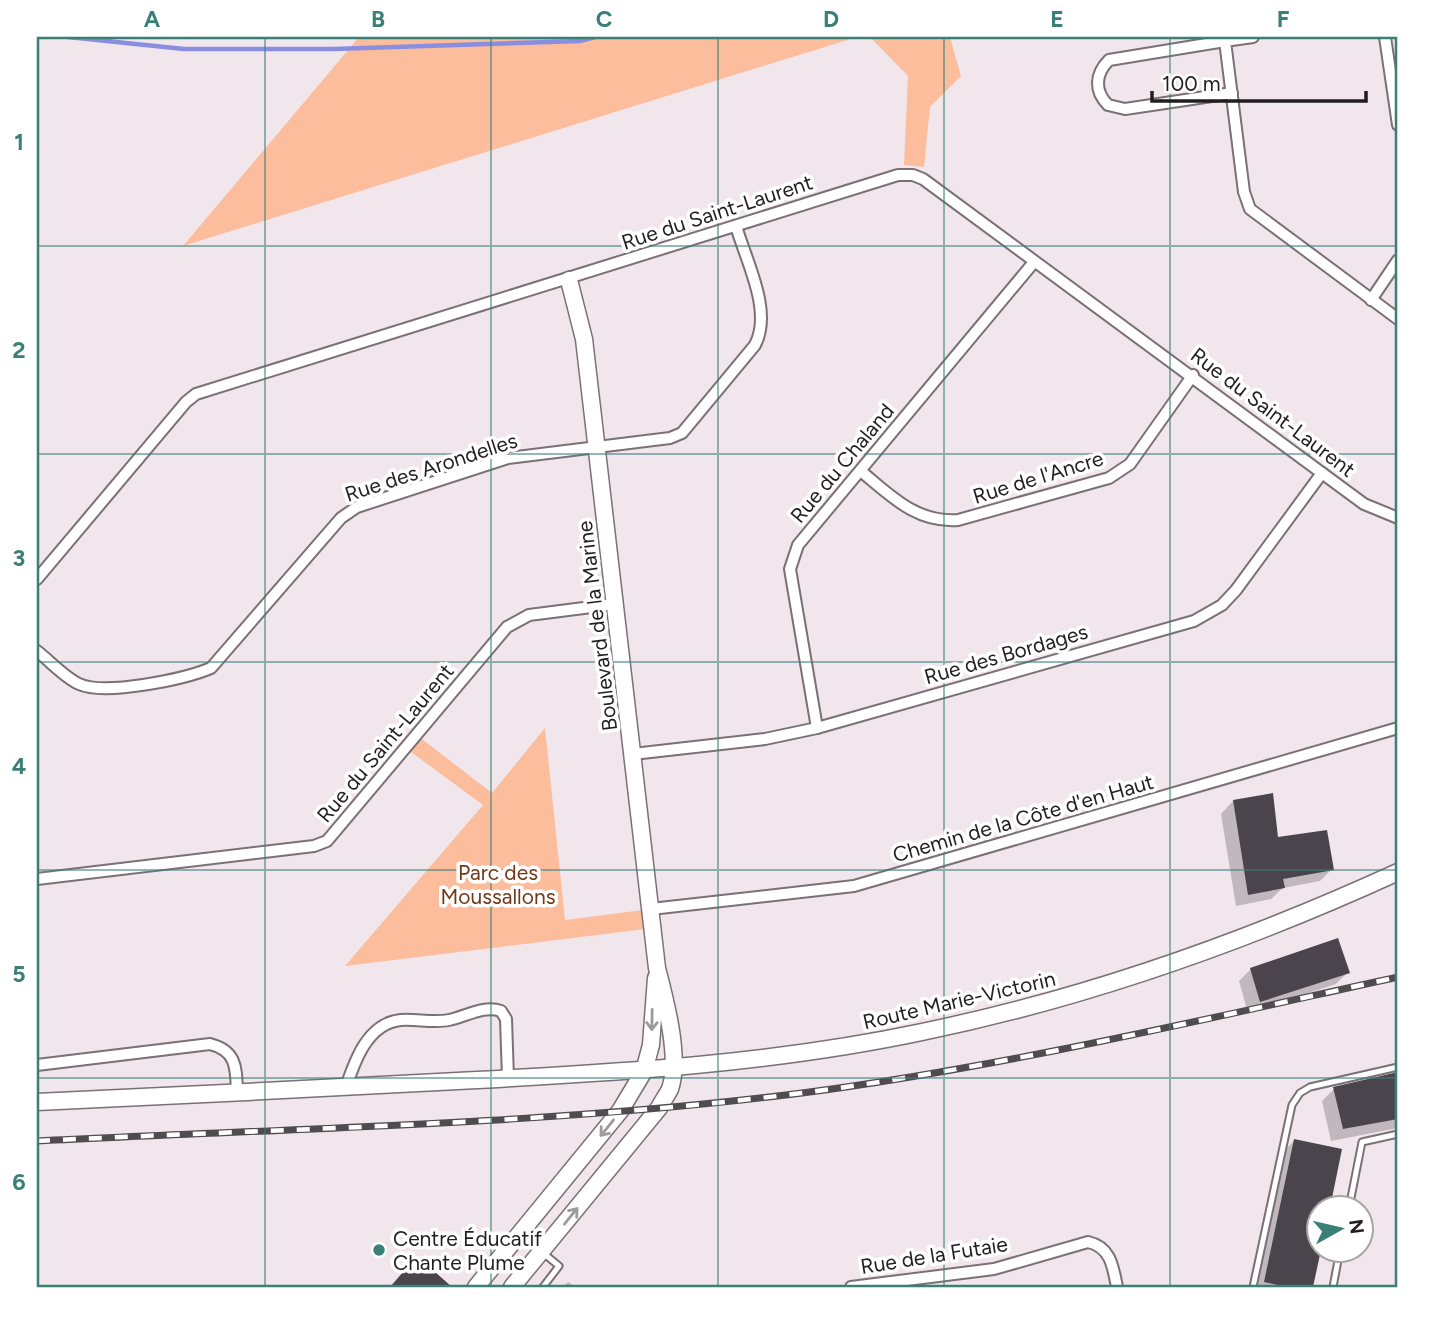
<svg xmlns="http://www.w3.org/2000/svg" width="1435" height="1324" font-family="Figtree,sans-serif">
  <rect width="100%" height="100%" fill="#f1e6ec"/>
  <g fill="#fcbd9c">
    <polygon points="359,37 857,37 183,246"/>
    <polygon points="870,37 950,37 961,76 930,107 924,167 904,165 908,76"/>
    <polygon points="545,728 565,920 651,909 653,928 345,966 483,805 407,749 418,736 492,793"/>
  </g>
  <g fill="#0003">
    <polygon points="1233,801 1277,839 1332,869 1320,881 1283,888 1271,899 1236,906 1221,814"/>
    <polygon points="1251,969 1348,972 1336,984 1248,1013 1239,981"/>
    <polygon points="1398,1075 1398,1128 1331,1141 1322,1101 1334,1089"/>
    <polygon points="1294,1141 1340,1150 1328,1208 1320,1208 1320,1250 1312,1287 1254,1287 1282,1153"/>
    <polygon points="568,1282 575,1287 562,1287"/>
  </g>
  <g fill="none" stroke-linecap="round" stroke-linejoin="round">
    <polyline stroke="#8a8ee1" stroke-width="4.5" points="68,37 184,49 334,49 580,41 595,37"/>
  </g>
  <g fill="#4a454d">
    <polygon points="1273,793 1278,837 1327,830 1334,870 1283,879 1285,888 1248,895 1233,800"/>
    <polygon points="1338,938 1350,973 1260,1002 1250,968"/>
    <polygon points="1398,1072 1398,1119 1343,1129 1333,1087"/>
    <polygon points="1294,1139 1342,1149 1330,1208 1320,1208 1321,1250 1313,1287 1287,1287 1264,1282"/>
    <polygon points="417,1256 452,1287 390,1287"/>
  </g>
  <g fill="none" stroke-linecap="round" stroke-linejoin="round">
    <g stroke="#7a7075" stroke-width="9">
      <g id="lane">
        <polyline points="1349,1208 1362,1142 1398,1134"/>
        <polyline points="542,1252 559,1266 543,1287"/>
        <polyline points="1253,1287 1292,1105 1300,1093 1310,1087 1398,1067"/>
        <polyline points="1333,1287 1340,1250"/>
      </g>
    </g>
    <g stroke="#7a7075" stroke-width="14">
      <g id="street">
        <polyline points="1253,37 1225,41 1244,192 1250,209 1398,319"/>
        <polyline points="1385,37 1398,125"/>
        <path d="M1225,41L1109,60C1095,74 1094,91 1108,105L1125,109L1232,93"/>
        <polyline points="1371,300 1398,260"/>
        <path d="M862,472C892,497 917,523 958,520L1109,478L1130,464L1193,375"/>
        <polyline points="37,579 186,402 196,394 898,175 913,175 923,179 1364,504 1398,518"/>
        <path d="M37,651C50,661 64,677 79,684C105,696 185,679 211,668L341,518L357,507L508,458L670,438L682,433L755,345C773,311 746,261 736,226"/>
        <polyline points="817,728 790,569 798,545 1034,262"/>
        <polyline points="633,754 765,739 817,728 1194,621 1222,605 1236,590 1322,473"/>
        <polyline points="37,879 314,846 327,841 507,627 529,615 615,604"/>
        <polyline points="651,909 854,886 1398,728"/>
        <path d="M37,1065L210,1044C237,1051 236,1068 237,1092"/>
        <path d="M346,1087C355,1060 368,1023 401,1020C417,1019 434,1023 449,1020C467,1016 484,1005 501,1011L506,1019L508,1078"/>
        <path d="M851,1287L994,1269L1088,1242C1111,1247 1113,1267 1117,1287"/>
      </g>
    </g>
    <g stroke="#7a7075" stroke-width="19">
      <g id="secondary">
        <path d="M37,1102C184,1095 330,1088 477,1080C627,1072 775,1063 922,1032C1087,998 1245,942 1398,872"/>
        <polyline points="476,1287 620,1111 644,1071 651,1045 656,978"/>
        <path d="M512,1287L659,1108C662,1102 667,1095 670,1089C681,1058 665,999 657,968L584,339L569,280"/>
      </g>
    </g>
    <use href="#lane" stroke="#fff" stroke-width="5"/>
    <use href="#street" stroke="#fff" stroke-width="10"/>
    <use href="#secondary" stroke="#fff" stroke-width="16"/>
    <g stroke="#504b4e" stroke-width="7">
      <path id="rail" d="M37,1141C291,1128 549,1125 802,1093C1002,1067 1201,1020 1398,977"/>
    </g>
    <use href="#rail" stroke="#fff" stroke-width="4.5" stroke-dasharray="13" stroke-linecap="butt"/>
  </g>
  <defs><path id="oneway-shaft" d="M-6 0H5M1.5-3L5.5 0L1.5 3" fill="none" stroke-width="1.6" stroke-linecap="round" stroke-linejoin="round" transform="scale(1.75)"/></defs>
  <g stroke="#9c9a9b">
    <use href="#oneway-shaft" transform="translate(652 1020) rotate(91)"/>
    <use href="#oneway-shaft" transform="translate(607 1128) rotate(129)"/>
    <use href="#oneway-shaft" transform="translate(571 1216) rotate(-51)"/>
  </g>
  <path fill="none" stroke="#3a8077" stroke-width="2" stroke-opacity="0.55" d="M265,37V1287M491,37V1287M718,37V1287M944,37V1287M1170,37V1287M37,246H1398M37,454H1398M37,662H1398M37,870H1398M37,1078H1398"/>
  <circle fill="#3a8077" stroke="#fff" stroke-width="2.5" cx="379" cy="1250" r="7"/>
  <g text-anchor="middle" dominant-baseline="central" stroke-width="7" stroke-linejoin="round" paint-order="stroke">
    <g font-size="21" fill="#221e20" stroke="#fff">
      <text transform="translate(717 212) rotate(-18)">Rue du Saint-Laurent</text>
      <text transform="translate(1273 412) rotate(37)">Rue du Saint-Laurent</text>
      <text transform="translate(842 463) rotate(-50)">Rue du Chaland</text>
      <text transform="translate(431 467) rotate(-18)">Rue des Arondelles</text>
      <text transform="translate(1038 477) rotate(-17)">Rue de l'Ancre</text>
      <text transform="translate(597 626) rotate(-97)">Boulevard de la Marine</text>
      <text transform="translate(1006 654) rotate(-16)">Rue des Bordages</text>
      <text transform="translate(385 743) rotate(-50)">Rue du Saint-Laurent</text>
      <text transform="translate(1023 818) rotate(-16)">Chemin de la Côte d'en Haut</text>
      <text transform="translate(959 1000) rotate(-13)">Route Marie-Victorin</text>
      <text transform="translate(934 1255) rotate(-9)">Rue de la Futaie</text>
    </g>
    <g font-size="21" fill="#703818" stroke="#fff">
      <text x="498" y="872">Parc des<tspan x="498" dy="24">Moussallons</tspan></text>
    </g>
    <g font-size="21" fill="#221e20" stroke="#fff" text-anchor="start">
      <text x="393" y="1238">Centre Éducatif<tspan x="393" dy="24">Chante Plume</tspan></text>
    </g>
  </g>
  <rect width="1435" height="1324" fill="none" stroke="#ffffff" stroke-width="77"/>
  <g transform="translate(1340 1229) rotate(82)"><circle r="33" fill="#ffffff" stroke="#a7a5a6" stroke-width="2"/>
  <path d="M0-5L12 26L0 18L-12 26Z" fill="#3a8077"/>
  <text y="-10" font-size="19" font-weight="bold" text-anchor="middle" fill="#221e20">N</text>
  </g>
  <path d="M1152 91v10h214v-10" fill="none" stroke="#221e20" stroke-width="3.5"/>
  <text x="1162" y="91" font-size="21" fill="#221e20" stroke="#ffffff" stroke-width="5" paint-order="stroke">100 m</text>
  <rect x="38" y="38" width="1358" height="1248" fill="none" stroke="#3a8077" stroke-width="2.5"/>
  <g font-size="23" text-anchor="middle" font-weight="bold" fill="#3a8077">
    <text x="152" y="27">A</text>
    <text x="378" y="27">B</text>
    <text x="604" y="27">C</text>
    <text x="831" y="27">D</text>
    <text x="1057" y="27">E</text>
    <text x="1283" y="27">F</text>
    <text x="19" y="150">1</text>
    <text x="19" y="358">2</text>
    <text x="19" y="566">3</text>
    <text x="19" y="774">4</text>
    <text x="19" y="982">5</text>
    <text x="19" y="1190">6</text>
  </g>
</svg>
